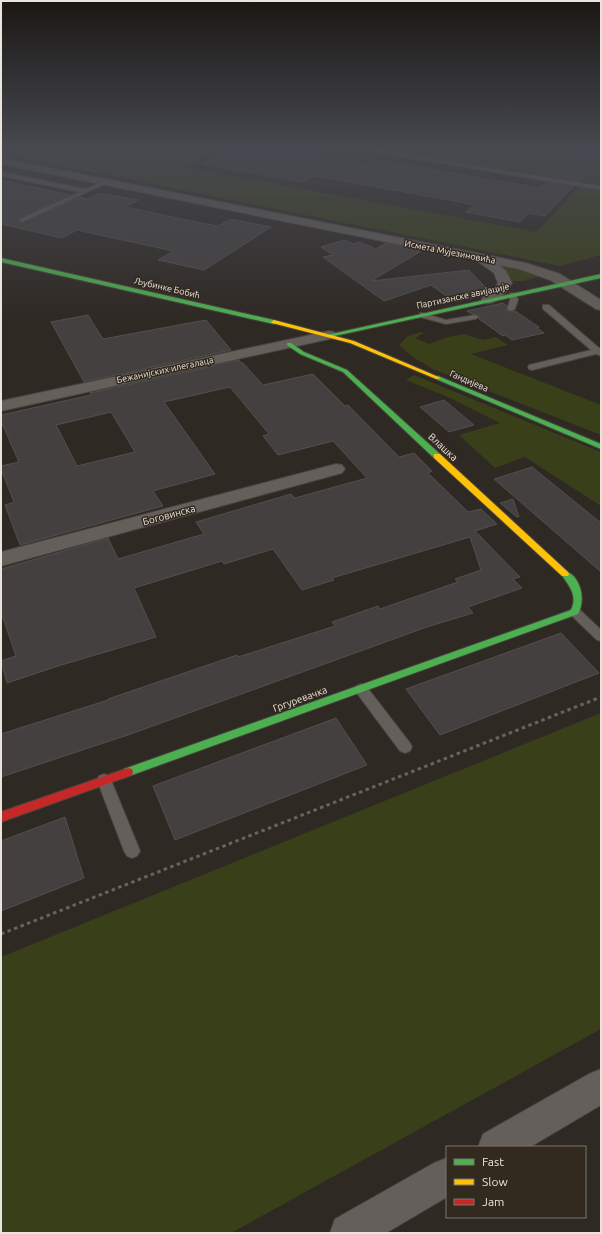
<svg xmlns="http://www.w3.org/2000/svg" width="602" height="1234" font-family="Ubuntu,sans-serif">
  <rect width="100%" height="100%" fill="#2f2924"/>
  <g fill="#393f19">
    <polygon points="17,148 223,148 183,167 536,232 582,184 359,148 601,148 601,255 560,266 2,154"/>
    <polygon points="500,266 530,272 543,276 524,281 511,281 509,275"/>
    <polygon points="421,332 424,333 415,338 429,344 448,337 464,334 483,340 496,337 508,345 471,354 601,405 601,435 435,370 414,358 399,345 408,336"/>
    <polygon points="414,375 601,452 601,506 525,457 495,468 459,435 500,423 450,398 406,380"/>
    <polygon points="601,713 601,1029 231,1233 1,1233 1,957"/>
  </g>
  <g fill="#44403f" stroke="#524f4f" fill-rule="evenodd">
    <polygon points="234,148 274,148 370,164 376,160 539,188 546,182 573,187 545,216 528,213 520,222 466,212 474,205 455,201 315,176 304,182 202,164"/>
    <polygon points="583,148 601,148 601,158 579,181 552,177"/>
    <polygon points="1,180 70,195 19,218 18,220 21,223 80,197 88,199 100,193 138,200 125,207 191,221 218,226 230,219 271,227 204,270 158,260 173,251 77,230 62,238 1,224"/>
    <polygon points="344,240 354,244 359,242 376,249 386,243 421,251 371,281 469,270 489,291 482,296 455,302 431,285 384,301 323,257 333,255 321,247"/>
    <polygon points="503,303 507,306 506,310 510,312 515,311 539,327 537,328 544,333 512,340 505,335 503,336 479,319 480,318 480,316 472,314 467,311"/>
    <polygon points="88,315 103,339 206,320 231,350 84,382 51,322"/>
    <path d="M239,360L241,363H243L263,385L313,374L345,406L348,405L399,457L414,453L432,471L428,473L468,512L481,509L497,524L475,531L520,577L513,579L522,588L468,607L473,613L427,627L128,735L1,777V734L108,700V699L237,655L238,657L335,626L332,622L378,606L380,609L458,582L455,579L481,570L470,537L332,578L334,580L302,590L273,549L224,564L222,561L134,588L156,637L58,666L7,683L1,661L16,656L1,612V569L108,538L118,559L204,534L196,522L291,494L295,498L367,478L333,441L278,455L263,436L269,434L230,387L164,402L215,474L153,491L163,506L20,545L5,505L14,502L1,469V466L19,462L1,421V415L91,395L90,393ZM111,412L135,452L77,466L56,425Z"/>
    <polygon points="444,400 474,425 449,432 420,407"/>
    <polygon points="532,467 601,523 601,572 494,479"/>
    <polygon points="513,499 519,517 517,517 500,503"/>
    <polygon points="561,633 599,673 440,735 406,689"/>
    <polygon points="336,718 367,765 175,840 153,786"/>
    <polygon points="65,817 84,878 1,911 1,841"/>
  </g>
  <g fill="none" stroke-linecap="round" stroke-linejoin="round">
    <g stroke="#49443f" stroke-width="2">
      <g id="lane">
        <polygon points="1,148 12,148 1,153"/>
        <polygon points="351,148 364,148 601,186 601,190"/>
        <polygon points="1,172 86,189 102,182 107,183 22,222 19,220 20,219 80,192 1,176"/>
        <polygon points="510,293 516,293 518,300 515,309 511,311 507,309 510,300"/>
        <polygon points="543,305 549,305 599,348 601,348 601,356 596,354 532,370 529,369 528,367 529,365 591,350 543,309"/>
        <polygon points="420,313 423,313 446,320 475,315 479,317 475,319 446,324 420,317"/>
        <polygon points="575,608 579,609 601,630 601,641 597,640 571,615 569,612 571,609"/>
        <polygon points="361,684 366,686 410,743 412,747 410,751 405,753 400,751 356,692 354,689 356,686"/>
        <polygon points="104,774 109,776 111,780 140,851 137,856 132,858 127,856 124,851 97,780 99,776"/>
      </g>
    </g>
    <g stroke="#49443f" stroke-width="2">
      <g id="street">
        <path d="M1,158L526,263L560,274L601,300V310L596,309L550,280L519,269L499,265L506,271L512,283C506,293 496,306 483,303L481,300C486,293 494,290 498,283L494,273L476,260L1,164Z"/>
        <polygon points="329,331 334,332 336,335 334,338 1,411 1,401"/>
        <polygon points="336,464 342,465 345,469 342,473 1,566 1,552"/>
        <polygon points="601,1069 601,1105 530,1147 478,1147 483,1134 589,1074"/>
        <polygon points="447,1158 447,1197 386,1233 330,1233 335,1219 434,1163"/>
      </g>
    </g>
    <g stroke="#49443f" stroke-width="2">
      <g id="fast">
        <polygon points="1,258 274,320 277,322 274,324 1,262"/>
        <polygon points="601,274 601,278 330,337 327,335"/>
        <polygon points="287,343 291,343 304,352 347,370 440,454 440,458 434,458 343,372 300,354 287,345"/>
        <polygon points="438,376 601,444 601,449 436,379 435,378"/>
        <path d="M565,571C581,576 586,600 578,614L132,775L128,776L124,775L123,772L124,769L571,610C578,595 569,586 561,574Z"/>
      </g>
    </g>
    <g stroke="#49443f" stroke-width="2">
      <g id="slow">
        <polygon points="274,320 354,341 441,378 436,379 350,343 272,323 271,322"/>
        <polygon points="434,454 440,454 568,572 569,574 568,576 562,576 434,458"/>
      </g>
    </g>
    <g stroke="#49443f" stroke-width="2">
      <polygon id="jam" points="128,768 132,769 133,772 132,775 1,822 1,812"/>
    </g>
    <polyline stroke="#676460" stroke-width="3" stroke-dasharray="3.5 3.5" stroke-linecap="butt" points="1,934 601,697"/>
    <use href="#lane" fill="#645f5a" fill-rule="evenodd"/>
    <use href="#street" fill="#645f5a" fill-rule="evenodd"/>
    <use href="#fast" fill="#4caf50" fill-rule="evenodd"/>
    <use href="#slow" fill="#ffc107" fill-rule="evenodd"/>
    <use href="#jam" fill="#c62828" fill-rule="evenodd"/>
  </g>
  <linearGradient id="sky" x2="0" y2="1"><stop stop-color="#1a1714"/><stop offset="0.46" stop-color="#474950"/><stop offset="1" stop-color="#474950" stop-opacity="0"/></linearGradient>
  <rect width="602" height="321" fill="url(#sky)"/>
  <g text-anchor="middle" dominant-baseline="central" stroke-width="3" stroke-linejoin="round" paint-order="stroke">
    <g font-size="9" fill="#eae4dd" stroke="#332a1f">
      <text transform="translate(450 252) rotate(11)">Исмета Мујезиновића</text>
      <text transform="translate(167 288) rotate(13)">Љубинке Бобић</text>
      <text transform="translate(463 296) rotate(-12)">Партизанске авијације</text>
      <text transform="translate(165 370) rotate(-12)">Бежанијских илегалаца</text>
      <text transform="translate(469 381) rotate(23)">Гандијева</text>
    </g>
    <g font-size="10" fill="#eae4dd" stroke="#332a1f">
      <text transform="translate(443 447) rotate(43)">Влашка</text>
      <text transform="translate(169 515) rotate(-15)">Боговинска</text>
      <text transform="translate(300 699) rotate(-20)">Гргуревачка</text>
    </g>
  </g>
  <rect width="602" height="1234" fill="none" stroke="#eae4dd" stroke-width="4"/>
  <rect x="446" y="1146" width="140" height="72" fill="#332a1f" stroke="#7c746b"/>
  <rect x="454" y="1159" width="20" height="6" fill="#4caf50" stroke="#7c746b"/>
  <text x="482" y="1166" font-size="12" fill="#eae4dd">Fast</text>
  <rect x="454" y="1179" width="20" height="6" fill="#ffc107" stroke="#7c746b"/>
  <text x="482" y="1186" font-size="12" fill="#eae4dd">Slow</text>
  <rect x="454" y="1199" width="20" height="6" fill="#c62828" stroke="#7c746b"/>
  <text x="482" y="1206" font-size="12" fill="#eae4dd">Jam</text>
</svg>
